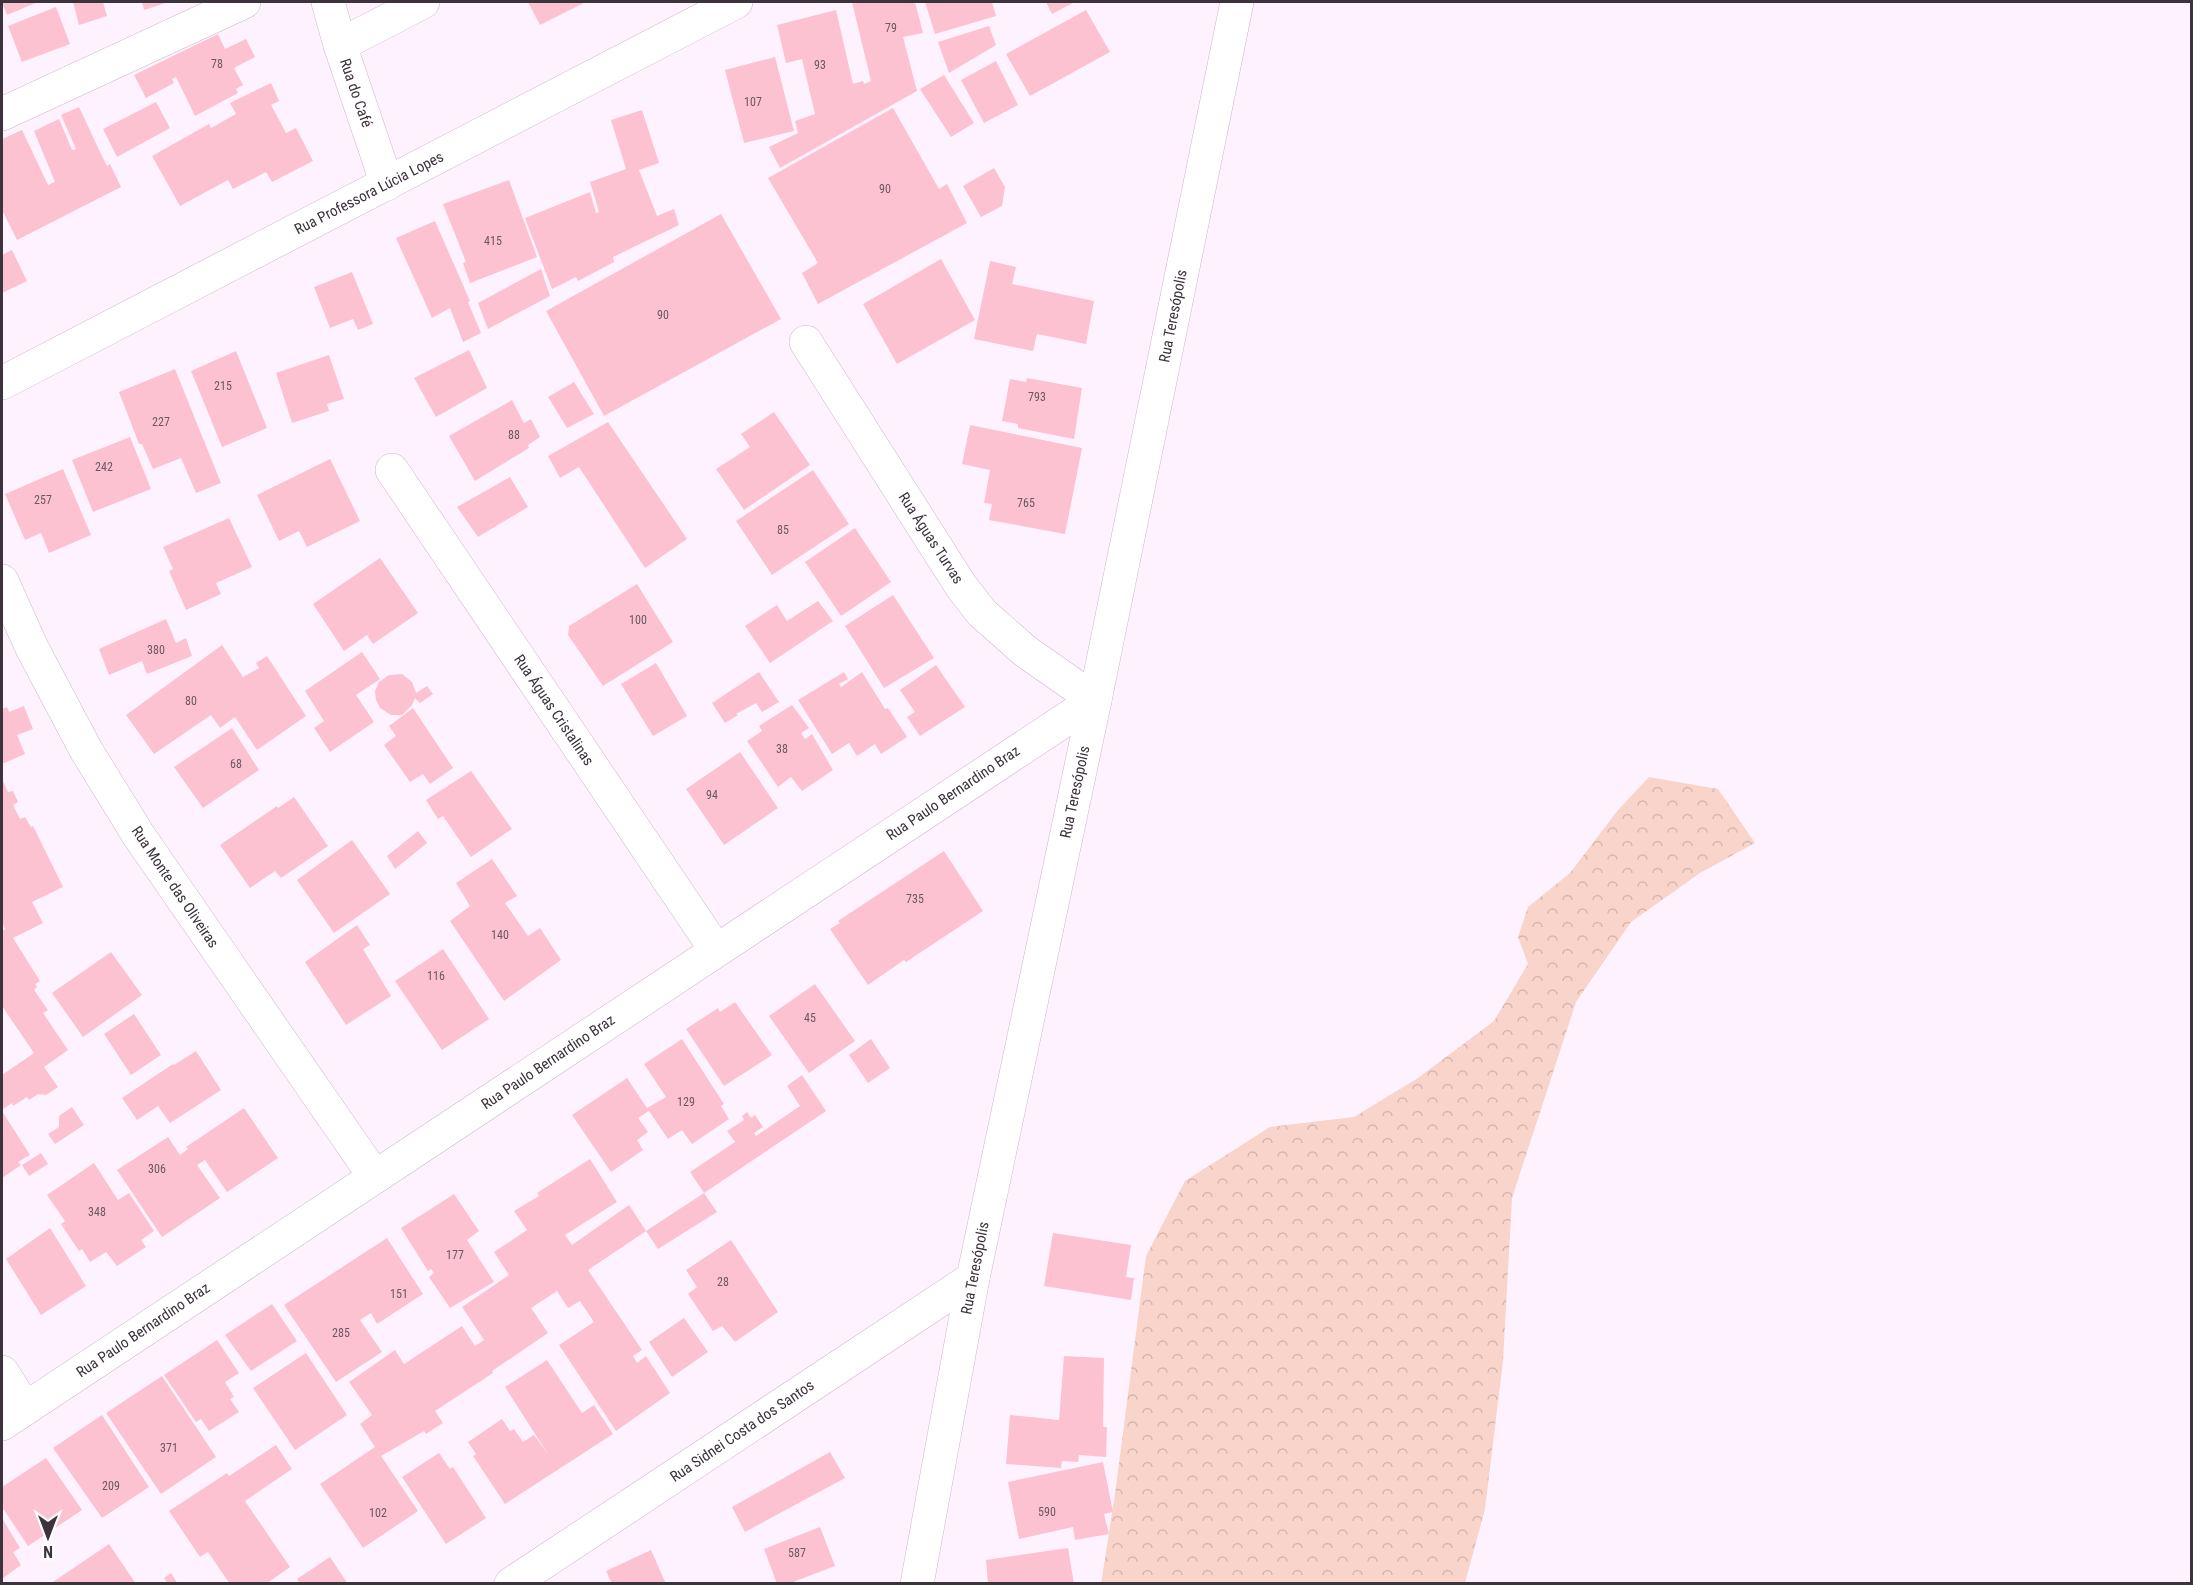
<svg xmlns="http://www.w3.org/2000/svg" width="2193" height="1585" font-family="'Roboto Condensed',sans-serif">
  <defs>
    <pattern id="forest-crowns" width="20" height="18" patternUnits="userSpaceOnUse" patternTransform="scale(1.5)"><rect width="20" height="18" fill="#f8d4ca"/><path d="M2 6a3 3 0 1 1 6 0M12 15a3 3 0 1 1 6 0" fill="none" stroke="#d6b6ae"/></pattern>
  </defs>
  <rect width="100%" height="100%" fill="#fff2ff"/>
  <polygon fill="url(#forest-crowns)" points="1649,777 1718,789 1755,843 1700,873 1631,922 1576,1002 1512,1198 1503,1361 1485,1509 1465,1583 1101,1584 1115,1494 1146,1256 1185,1181 1270,1127 1354,1117 1418,1078 1494,1021 1528,964 1518,937 1528,907 1570,873 1618,810"/>
  <g fill="#fcc2d2">
    <polygon points="2,2 38,2 7,15"/>
    <polygon points="73,2 103,2 107,16 79,25"/>
    <polygon points="142,2 169,2 144,10"/>
    <polygon points="528,2 586,2 540,25"/>
    <polygon points="852,2 915,2 923,33 903,37 917,91 780,168 769,147 798,133 795,121 815,114 802,59 786,63 777,25 836,10 853,84 863,81 864,84 871,81"/>
    <polygon points="925,2 992,2 996,16 935,34"/>
    <polygon points="1046,2 1075,2 1052,14"/>
    <polygon points="56,7 70,44 22,62 8,26"/>
    <polygon points="1086,10 1110,52 1030,96 1006,54"/>
    <polygon points="989,26 996,45 949,73 938,42"/>
    <polygon points="218,34 225,49 246,39 255,57 234,68 243,85 236,89 238,93 195,116 176,77 172,79 174,83 146,98 134,75"/>
    <polygon points="775,57 794,131 744,143 725,70"/>
    <polygon points="996,61 1018,105 984,123 961,80"/>
    <polygon points="944,75 974,123 951,137 920,89"/>
    <polygon points="271,83 279,101 271,105 286,133 296,128 313,161 272,182 266,172 233,189 228,180 180,206 152,156 209,124 211,128 236,114 230,103"/>
    <polygon points="156,102 170,128 117,157 103,129"/>
    <polygon points="79,107 102,156 107,166 110,164 121,187 17,240 2,210 2,139 22,130 48,185 55,182 34,131 59,119 72,150 76,149 61,115"/>
    <polygon points="893,108 939,189 947,184 967,223 818,304 802,273 818,263 768,178"/>
    <polygon points="642,110 659,163 639,170 657,216 674,209 679,225 613,257 614,262 578,281 576,277 552,289 525,218 590,192 596,213 599,212 590,182 626,169 611,120"/>
    <polygon points="994,168 1005,187 1002,206 981,217 963,186"/>
    <polygon points="509,180 537,257 470,283 463,263 466,262 443,204"/>
    <polygon points="721,214 781,319 604,416 546,311"/>
    <polygon points="435,221 470,301 468,302 481,333 463,342 450,308 432,318 396,238"/>
    <polygon points="12,250 27,281 2,293 2,255"/>
    <polygon points="941,259 975,320 897,364 863,304"/>
    <polygon points="990,261 1016,267 1012,284 1094,301 1086,344 1037,334 1033,351 974,339"/>
    <polygon points="541,269 550,296 488,329 478,303"/>
    <polygon points="352,272 373,324 358,330 353,319 330,328 314,287"/>
    <polygon points="469,350 487,388 436,417 414,378"/>
    <polygon points="236,351 267,428 222,447 191,371"/>
    <polygon points="329,355 344,399 327,404 329,411 292,423 276,373"/>
    <polygon points="175,369 221,483 196,493 181,458 153,469 142,444 139,444 119,392"/>
    <polygon points="1027,378 1082,388 1074,439 1018,428 1018,424 1002,421 1010,379 1026,382"/>
    <polygon points="574,382 594,414 567,428 548,397"/>
    <polygon points="512,400 524,423 531,419 540,437 528,445 529,448 475,481 449,436"/>
    <polygon points="774,412 810,465 744,510 716,469 750,447 741,434"/>
    <polygon points="608,422 687,539 645,568 579,467 560,478 548,456"/>
    <polygon points="970,425 1082,448 1065,534 989,520 992,504 984,503 990,470 962,464"/>
    <polygon points="130,437 151,489 93,512 72,460"/>
    <polygon points="330,459 360,521 307,547 299,531 279,541 257,495"/>
    <polygon points="63,469 91,535 49,553 41,533 25,540 5,494"/>
    <polygon points="813,470 849,524 772,575 736,521"/>
    <polygon points="510,477 528,507 478,537 457,507"/>
    <polygon points="229,518 252,567 216,583 221,594 186,610 169,571 173,569 163,547"/>
    <polygon points="855,528 891,582 841,616 805,562"/>
    <polygon points="380,558 418,613 373,644 367,635 344,651 313,604"/>
    <polygon points="637,584 673,642 603,686 568,635 569,626"/>
    <polygon points="893,595 934,658 884,688 845,626"/>
    <polygon points="818,601 833,621 770,663 745,626 777,605 787,621"/>
    <polygon points="166,619 176,643 186,638 192,656 147,674 142,661 109,675 99,649"/>
    <polygon points="222,645 243,677 259,668 256,663 267,656 306,716 257,750 235,717 220,728 211,715 154,754 126,715"/>
    <polygon points="362,652 380,679 356,695 374,722 330,752 314,728 324,721 305,691"/>
    <polygon points="656,663 687,716 653,736 621,684"/>
    <polygon points="936,665 965,707 920,736 907,717 915,712 900,690"/>
    <polygon points="759,672 779,702 762,712 756,703 736,714 738,715 725,723 712,703"/>
    <polygon points="844,672 848,679 839,684 841,687 862,672 885,709 888,708 907,737 881,754 875,744 857,756 849,743 832,754 798,700"/>
    <polygon points="402,674 412,682 416,693 427,686 433,694 420,703 415,698 412,705 402,715 391,715 380,708 376,700 375,691 379,682 389,675"/>
    <polygon points="792,705 809,728 801,733 805,739 812,734 833,770 802,791 791,777 778,787 747,741 762,731 759,726"/>
    <polygon points="24,706 33,729 17,735 25,754 2,764 2,709 7,707 9,712"/>
    <polygon points="413,708 453,768 430,784 423,774 410,782 384,745 396,736 389,726"/>
    <polygon points="232,728 259,770 203,808 174,767"/>
    <polygon points="740,752 778,808 724,845 686,789"/>
    <polygon points="471,771 512,829 471,857 443,816 438,819 426,800"/>
    <polygon points="2,779 8,792 13,791 18,802 13,805 20,819 25,817 31,827 33,826 63,887 32,902 43,923 13,938 40,981 35,984 37,987 34,990 48,1010 43,1013 68,1050 44,1067 58,1087 46,1095 38,1094 29,1100 27,1097 13,1106 12,1103 2,1110 2,1075 34,1053 2,1006 2,931 5,929 2,922"/>
    <polygon points="294,797 328,846 281,878 275,871 250,888 220,845 277,806 278,808"/>
    <polygon points="418,831 427,843 395,869 387,856"/>
    <polygon points="352,840 390,894 334,933 297,880"/>
    <polygon points="944,851 983,911 906,962 904,960 868,985 830,929 840,923 838,921"/>
    <polygon points="492,859 517,896 505,903 528,936 540,928 561,960 504,1001 450,921 470,906 456,883"/>
    <polygon points="357,925 370,945 363,949 391,996 346,1025 305,962"/>
    <polygon points="443,949 489,1019 442,1050 395,981"/>
    <polygon points="111,952 142,995 83,1037 52,993"/>
    <polygon points="815,984 855,1041 809,1073 769,1016"/>
    <polygon points="735,1002 772,1055 724,1086 686,1029 718,1008 720,1012"/>
    <polygon points="134,1014 161,1055 131,1075 104,1034"/>
    <polygon points="682,1039 724,1104 721,1106 729,1119 692,1144 682,1130 668,1139 649,1111 638,1118 648,1132 637,1140 643,1150 611,1172 572,1115 627,1078 647,1108 666,1097 644,1064"/>
    <polygon points="871,1039 890,1068 868,1083 849,1055"/>
    <polygon points="196,1051 221,1090 170,1123 158,1106 137,1120 122,1098 173,1064 174,1065"/>
    <polygon points="802,1075 826,1111 704,1193 690,1172 735,1142 727,1131 744,1120 742,1116 747,1112 751,1118 755,1115 763,1127 754,1133 756,1136 800,1106 787,1086"/>
    <polygon points="72,1107 84,1125 55,1144 48,1134 59,1127 59,1116"/>
    <polygon points="244,1108 278,1158 227,1192 205,1160 197,1165 220,1198 162,1237 117,1170 168,1137 180,1155 188,1149 186,1147"/>
    <polygon points="2,1111 30,1155 18,1162 21,1165 2,1178"/>
    <polygon points="41,1153 48,1164 29,1176 22,1165"/>
    <polygon points="590,1159 617,1202 565,1235 572,1245 629,1205 646,1231 588,1270 642,1350 633,1356 637,1363 646,1356 670,1393 616,1431 559,1345 594,1322 580,1301 568,1308 557,1291 531,1308 548,1333 492,1371 493,1373 435,1411 443,1423 426,1434 424,1431 381,1456 418,1511 363,1548 320,1484 375,1447 360,1424 372,1415 349,1382 395,1350 404,1364 462,1326 475,1346 484,1340 462,1307 509,1275 494,1252 527,1230 514,1211 539,1196 537,1193"/>
    <polygon points="94,1163 118,1200 129,1193 154,1231 141,1240 146,1247 117,1266 106,1252 90,1262 82,1249 79,1251 61,1224 65,1221 47,1195"/>
    <polygon points="704,1193 717,1212 658,1249 646,1231"/>
    <polygon points="454,1194 479,1231 467,1240 494,1282 450,1308 429,1277 434,1273 431,1269 428,1271 401,1228"/>
    <polygon points="50,1228 86,1286 41,1315 6,1259"/>
    <polygon points="1053,1233 1131,1245 1126,1277 1134,1278 1131,1300 1044,1286"/>
    <polygon points="387,1238 423,1294 377,1324 371,1313 360,1320 382,1352 336,1382 284,1305"/>
    <polygon points="731,1240 778,1312 735,1342 722,1326 713,1331 688,1294 697,1287 686,1270"/>
    <polygon points="272,1304 297,1341 251,1371 225,1335"/>
    <polygon points="684,1318 708,1352 672,1377 649,1342"/>
    <polygon points="217,1340 239,1373 225,1382 234,1397 230,1399 239,1412 209,1431 201,1419 196,1422 164,1375"/>
    <polygon points="306,1353 347,1415 295,1450 253,1388"/>
    <polygon points="1064,1356 1104,1358 1103,1427 1107,1427 1106,1457 1079,1455 1078,1462 1062,1461 1061,1468 1006,1464 1010,1415 1059,1420"/>
    <polygon points="547,1360 582,1413 594,1405 613,1434 505,1504 473,1456 476,1454 468,1442 502,1419 510,1431 514,1429 523,1442 534,1435 548,1454 505,1387"/>
    <polygon points="162,1376 216,1457 161,1494 106,1413"/>
    <polygon points="102,1415 149,1487 102,1518 53,1448"/>
    <polygon points="276,1445 292,1469 245,1501 290,1567 266,1584 230,1584 208,1552 200,1557 169,1511 227,1473 229,1476"/>
    <polygon points="830,1452 845,1478 745,1532 732,1507"/>
    <polygon points="439,1453 450,1469 453,1467 486,1518 446,1544 402,1477"/>
    <polygon points="46,1458 82,1510 28,1546 2,1507 2,1487"/>
    <polygon points="1103,1462 1113,1512 1104,1514 1109,1534 1075,1540 1073,1527 1019,1539 1008,1482"/>
    <polygon points="2,1518 20,1548 13,1552 21,1565 2,1579"/>
    <polygon points="820,1527 835,1566 788,1584 777,1584 764,1549"/>
    <polygon points="109,1544 136,1584 50,1584"/>
    <polygon points="1068,1548 1074,1584 988,1584 986,1560"/>
    <polygon points="651,1550 666,1584 612,1584 606,1571"/>
    <polygon points="330,1557 348,1584 300,1584 297,1579"/>
    <polygon points="171,1573 178,1584 168,1584 164,1578"/>
  </g>
  <g fill="none" stroke-linecap="round" stroke-linejoin="round">
    <g stroke="#ccb7cb" stroke-width="34">
      <g id="street">
        <polyline points="328,2 340,45 387,184"/>
        <polyline points="340,45 423,2"/>
        <polyline points="2,114 244,2"/>
        <polyline points="2,383 736,2"/>
        <polyline points="392,470 716,950"/>
        <polyline points="2,581 32,648 86,750 139,836 375,1177"/>
        <polyline points="2,1372 25,1408"/>
        <polyline points="2,1424 1095,700 1025,651 982,613 961,586 806,342"/>
        <polyline points="511,1584 973,1278"/>
      </g>
    </g>
    <g stroke="#ccb7cb" stroke-width="34">
      <polyline id="secondary" points="917,1584 973,1278 1095,700 1237,2"/>
    </g>
    <use href="#street" stroke="#fff" stroke-width="33"/>
    <use href="#secondary" stroke="#fff" stroke-width="33"/>
  </g>
  <g text-anchor="middle" dominant-baseline="central" stroke-width="5" stroke-linejoin="round" paint-order="stroke">
    <g font-size="12" fill="#6c5762">
      <text x="891" y="28">79</text>
      <text x="217" y="64">78</text>
      <text x="820" y="65">93</text>
      <text x="753" y="102">107</text>
      <text x="885" y="189">90</text>
      <text x="493" y="241">415</text>
      <text x="663" y="315">90</text>
      <text x="223" y="386">215</text>
      <text x="1037" y="397">793</text>
      <text x="161" y="422">227</text>
      <text x="514" y="435">88</text>
      <text x="104" y="467">242</text>
      <text x="43" y="500">257</text>
      <text x="1026" y="503">765</text>
      <text x="783" y="530">85</text>
      <text x="638" y="620">100</text>
      <text x="156" y="650">380</text>
      <text x="191" y="701">80</text>
      <text x="782" y="749">38</text>
      <text x="236" y="764">68</text>
      <text x="712" y="795">94</text>
      <text x="915" y="899">735</text>
      <text x="500" y="935">140</text>
      <text x="436" y="976">116</text>
      <text x="810" y="1018">45</text>
      <text x="686" y="1102">129</text>
      <text x="157" y="1169">306</text>
      <text x="97" y="1212">348</text>
      <text x="455" y="1255">177</text>
      <text x="723" y="1282">28</text>
      <text x="399" y="1294">151</text>
      <text x="341" y="1333">285</text>
      <text x="169" y="1448">371</text>
      <text x="111" y="1486">209</text>
      <text x="1047" y="1512">590</text>
      <text x="378" y="1513">102</text>
      <text x="797" y="1553">587</text>
    </g>
    <g font-size="15" fill="#3c333c" stroke="#fff">
      <text transform="translate(356 93) rotate(71)">Rua do Café</text>
      <text transform="translate(369 193) rotate(-27)">Rua Professora Lúcia Lopes</text>
      <text transform="translate(1173 316) rotate(-79)">Rua Teresópolis</text>
      <text transform="translate(931 538) rotate(57)">Rua Águas Turvas</text>
      <text transform="translate(554 710) rotate(56)">Rua Águas Cristalinas</text>
      <text transform="translate(1075 792) rotate(-78)">Rua Teresópolis</text>
      <text transform="translate(953 793) rotate(-34)">Rua Paulo Bernardino Braz</text>
      <text transform="translate(175 887) rotate(56)">Rua Monte das Oliveiras</text>
      <text transform="translate(548 1062) rotate(-34)">Rua Paulo Bernardino Braz</text>
      <text transform="translate(975 1268) rotate(-79)">Rua Teresópolis</text>
      <text transform="translate(143 1330) rotate(-34)">Rua Paulo Bernardino Braz</text>
      <text transform="translate(742 1431) rotate(-34)">Rua Sidnei Costa dos Santos</text>
    </g>
  </g>
  <rect width="2193" height="1585" fill="none" stroke="#3c333c" stroke-width="6"/>
  <g transform="translate(48 1537) rotate(180)" stroke="#ffffff" stroke-width="4.5" paint-order="stroke">
  <path d="M0-4.5L10 22L0 15L-10 22Z" fill="#3c333c"/>
  <text y="-9" font-size="16" font-weight="bold" text-anchor="middle" fill="#3c333c">N</text>
  </g>
</svg>
